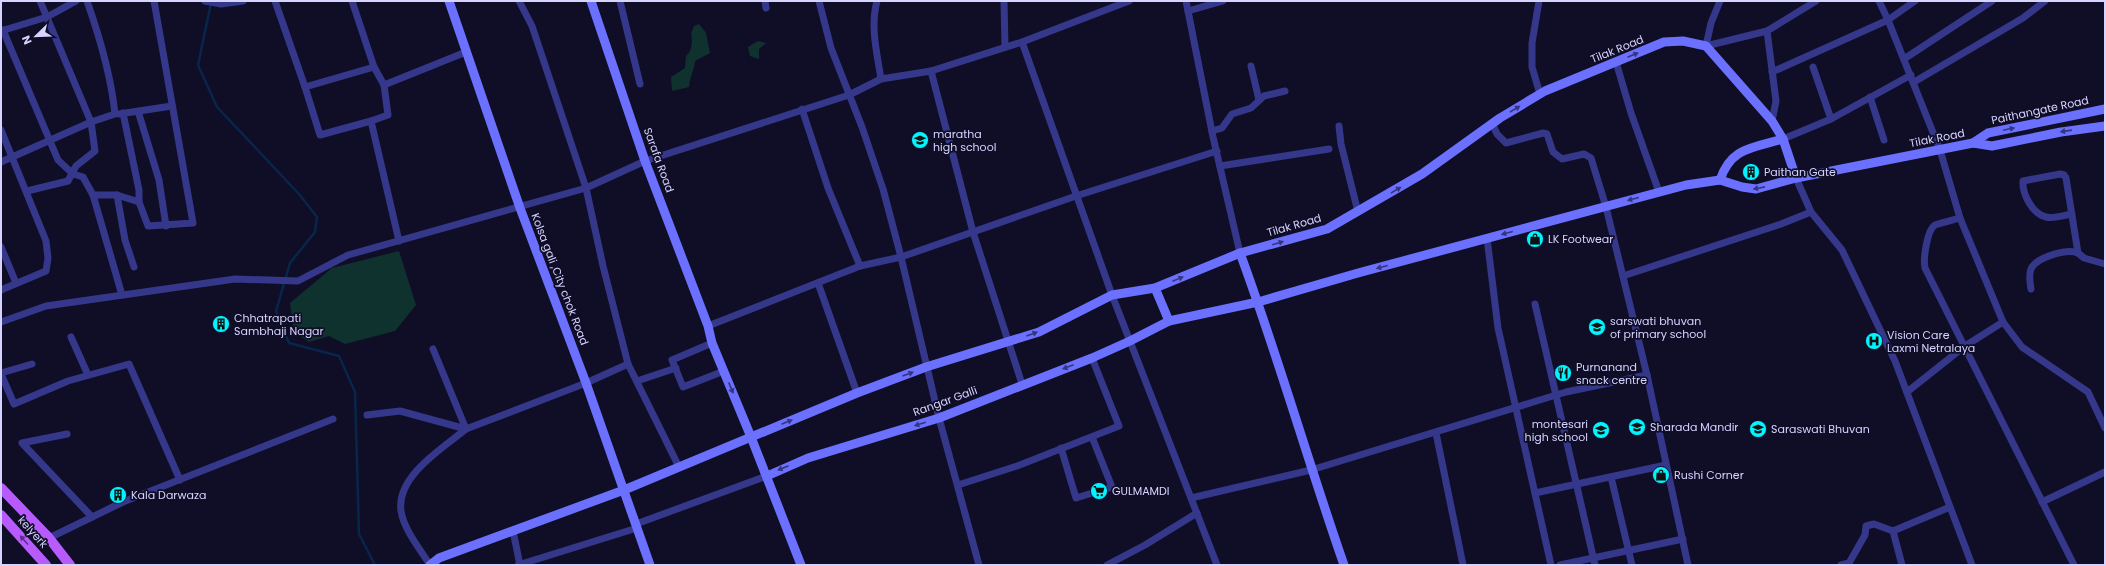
<svg xmlns="http://www.w3.org/2000/svg" width="2106" height="566" font-family="Poppins,sans-serif">
  <rect width="100%" height="100%" fill="#100d27"/>
  <g fill="#10322f">
    <path d="M699,24L706,33L710,53L695,61C694,71 690,76 689,87L672,91L671,77L685,68L686,56C692,51 693,41 691,34L694,26Z"/>
    <polygon points="758,41 766,43 759,49 759,59 750,56 748,47"/>
    <polygon points="399,251 416,305 395,331 345,344 329,336 309,342 294,332 290,303 332,268"/>
  </g>
  <g fill="none" stroke-linecap="round" stroke-linejoin="round">
    <polyline stroke="#08254c" stroke-width="2.5" points="211,3 198,65 217,107 299,194 317,217 315,232 290,263 276,311 289,343 339,356 355,392 359,534 375,565"/>
    <g stroke="#35378a" stroke-width="7">
      <polyline points="205,1 221,4 243,1"/>
      <polyline points="275,1 305,87 374,67 384,85"/>
      <polyline points="352,1 374,67"/>
      <polyline points="519,1 532,26 586,188 603,266 628,364 679,467"/>
      <polyline points="620,1 640,84"/>
      <polyline points="765,1 766,8"/>
      <polyline points="819,1 831,48 862,127 883,189 901,257 939,418 979,565"/>
      <path d="M877,1C870,27 877,53 881,79"/>
      <polyline points="1004,1 1005,47"/>
      <polyline points="1186,1 1213,137 1240,253"/>
      <polyline points="1539,1 1532,43 1532,67 1540,94"/>
      <polyline points="1720,1 1711,23 1706,46 1767,31 1816,1"/>
      <polyline points="1879,1 1888,20 1940,150 1960,218 2003,322 2022,347 2088,392 2105,428"/>
      <polyline points="1188,11 1223,1"/>
      <polyline points="3,30 58,160 73,174 83,177 93,195 117,195 139,202 148,226 193,223 154,1"/>
      <polyline points="1,31 47,17 76,1"/>
      <polyline points="1767,31 1776,101 1772,121"/>
      <polyline points="1022,42 1112,295 1217,565"/>
      <polyline points="1904,59 1992,1"/>
      <polyline points="1616,62 1631,113 1659,192"/>
      <polyline points="1251,66 1259,100"/>
      <polyline points="1813,67 1831,119"/>
      <polyline points="931,71 973,232 1022,384"/>
      <polyline points="1772,72 1888,20 1915,1"/>
      <polyline points="1914,82 2023,18 2045,1"/>
      <polyline points="305,87 320,135 371,121"/>
      <polyline points="1870,97 1884,140"/>
      <polyline points="802,109 828,188 860,266"/>
      <polyline points="138,111 159,180 166,226"/>
      <polyline points="123,113 139,190 139,202"/>
      <polyline points="119,114 172,106"/>
      <polyline points="1492,123 1497,134 1506,143 1543,133 1547,134 1553,152 1562,159 1584,154 1591,158 1606,207 1647,375 1688,565"/>
      <polyline points="1339,126 1341,144 1358,212"/>
      <polyline points="1,130 46,241 48,258 46,271 1,290"/>
      <polyline points="1212,131 1222,128 1232,114 1251,108 1264,96 1285,91"/>
      <polyline points="1783,139 1831,119 1911,75"/>
      <path d="M1,162L91,122L115,114C111,75 100,38 87,1"/>
      <polyline points="1220,166 1329,149"/>
      <polyline points="1796,178 1811,212 1842,250 1895,361 1972,565"/>
      <polyline points="27,191 68,181 76,166 95,151 91,122 40,1"/>
      <polyline points="93,195 122,295"/>
      <polyline points="117,195 125,240 134,267"/>
      <path d="M2072,214C2064,215 2054,219 2046,217C2032,214 2022,193 2023,181L2060,174L2064,175L2066,178L2078,253L2084,258L2105,264"/>
      <path d="M1960,218C1953,220 1943,222 1935,225C1927,230 1923,259 1925,268L2074,565"/>
      <polyline points="1487,238 1498,328 1551,565"/>
      <polyline points="399,241 371,121 388,115 384,85 466,52"/>
      <polyline points="1,247 16,283"/>
      <polyline points="1623,276 1781,224 1811,212"/>
      <polyline points="818,283 857,393"/>
      <path d="M2031,289C2030,283 2028,273 2032,267C2039,257 2067,248 2078,253"/>
      <polyline points="1535,304 1595,565"/>
      <polyline points="1,322 46,306 235,279 298,281 348,255 586,188 645,161 849,95 881,79 931,71 1022,42 1129,1"/>
      <polyline points="708,326 860,266 901,257 1076,196 1217,151"/>
      <polyline points="71,337 88,375"/>
      <polyline points="712,343 672,360 683,387 724,371"/>
      <polyline points="1,373 32,364"/>
      <polyline points="1,374 14,404 68,381 129,364 180,480"/>
      <polyline points="637,381 676,368"/>
      <polyline points="1907,392 1965,346 2003,322"/>
      <polyline points="367,415 400,411 466,429 586,383 628,364"/>
      <polyline points="1436,433 1463,565"/>
      <polyline points="67,434 22,443 92,517"/>
      <polyline points="1061,448 1076,498 1112,487 1092,437"/>
      <polyline points="1611,477 1632,565"/>
      <polyline points="958,485 1017,466 1119,426 1092,358"/>
      <polyline points="1535,493 1666,465"/>
      <polyline points="1191,498 1311,470 1566,392 1647,375"/>
      <polyline points="2042,502 2105,472"/>
      <polyline points="636,524 767,476"/>
      <polyline points="513,531 520,565"/>
      <polyline points="49,538 123,502 333,419"/>
      <path d="M430,565C420,549 404,530 401,511C396,476 443,448 466,429L433,349"/>
      <polyline points="518,565 637,528"/>
      <polyline points="1107,565 1145,545 1197,513"/>
      <polyline points="1560,565 1683,539"/>
      <polyline points="1841,565 1849,563 1865,535 1866,526 1874,524 1893,531"/>
      <polyline points="1902,565 1893,531 1950,507"/>
    </g>
    <g stroke="#6b70ff" stroke-width="9">
      <polyline points="449,1 520,208 586,383 650,565"/>
      <polyline points="591,1 645,161 708,326 712,343 751,437 801,565"/>
      <polyline points="1973,143 1988,133 2105,109"/>
      <path d="M1720,180C1731,147 1753,148 1783,139"/>
      <path d="M1240,253C1278,356 1308,462 1344,565"/>
      <polyline points="1155,288 1169,321"/>
      <polyline points="767,476 808,458 939,418 1092,358 1130,341 1169,321 1258,302 1358,273 1686,185 1720,180 1742,187 1756,189 1796,178 1973,143 1992,146 2061,132 2105,126"/>
      <polyline points="430,565 439,558 624,490 857,393 926,367 1039,332 1112,295 1155,288 1240,253 1327,229 1422,174 1500,118 1545,91 1664,42 1683,41 1706,46 1772,121 1783,139 1796,178"/>
    </g>
    <g stroke="#b75bff" stroke-width="10">
      <polyline points="1,488 49,538 70,565"/>
      <polyline points="1,515 46,565"/>
    </g>
  </g>
  <defs><path id="oneway-solid" d="M-6-.8H1V-3.2L6.5 0L1 3.2V.8H-6Z"/></defs>
  <g fill="#34357d">
    <use href="#oneway-solid" transform="translate(1633 55) rotate(-23)"/>
    <use href="#oneway-solid" transform="translate(1515 109) rotate(-31)"/>
    <use href="#oneway-solid" transform="translate(2009 129) rotate(-12)"/>
    <use href="#oneway-solid" transform="translate(2066 131) rotate(172)"/>
    <use href="#oneway-solid" transform="translate(1759 188) rotate(169)"/>
    <use href="#oneway-solid" transform="translate(1396 190) rotate(-31)"/>
    <use href="#oneway-solid" transform="translate(1633 199) rotate(165)"/>
    <use href="#oneway-solid" transform="translate(1507 233) rotate(165)"/>
    <use href="#oneway-solid" transform="translate(1278 243) rotate(-16)"/>
    <use href="#oneway-solid" transform="translate(1382 267) rotate(165)"/>
    <use href="#oneway-solid" transform="translate(1178 279) rotate(-22)"/>
    <use href="#oneway-solid" transform="translate(1032 334) rotate(-20)"/>
    <use href="#oneway-solid" transform="translate(1068 367) rotate(159)"/>
    <use href="#oneway-solid" transform="translate(908 374) rotate(-20)"/>
    <use href="#oneway-solid" transform="translate(731 388) rotate(67)"/>
    <use href="#oneway-solid" transform="translate(787 422) rotate(-23)"/>
    <use href="#oneway-solid" transform="translate(920 424) rotate(163)"/>
    <use href="#oneway-solid" transform="translate(783 468) rotate(157)"/>
  </g>
  <use fill="#5b3088" href="#oneway-solid" transform="translate(24 540) rotate(-132)"/>
  <defs>
    <g id="school-disc" transform="scale(0.9)"><circle r="9.5" fill="#00f5ff" stroke="#100d27"/><path d="M0-5L7-2L0 1L-7-2ZM-4 1L0 2.5L4 1V4Q0 6-4 4Z" fill="#111"/></g>
    <g id="building-disc" transform="scale(0.9)"><circle r="9.5" fill="#00f5ff" stroke="#100d27"/><path d="M-4-6H4V6H1V3H-1V6H-4ZM-2.5-4.3h1.7v1.8h-1.7ZM.8-4.3h1.7v1.8H.8ZM-2.5-1h1.7V.8h-1.7ZM.8-1h1.7V.8H.8Z" fill="#111"/></g>
    <g id="shop-disc" transform="scale(0.9)"><circle r="9.5" fill="#00f5ff" stroke="#100d27"/><path d="M-5-2.5h2.3a2.7 3.5 0 0 1 5.4 0H5L5.5 6h-11ZM-1.5-2.5h3a1.5 2.3 0 0 0-3 0Z" fill="#111"/></g>
    <g id="hospital-disc" transform="scale(0.9)"><circle r="9.5" fill="#00f5ff" stroke="#100d27"/><path d="M-5-5h3v3.5h4V-5h3V5h-3V1.5h-4V5h-3Z" fill="#111"/></g>
    <g id="restaurant-disc" transform="scale(0.9)"><circle r="9.5" fill="#00f5ff" stroke="#100d27"/><path d="M-5-6h1v4h1v-4h1v4h1v-4h1v5L-1.5 .5V6h-2V.5L-5-1ZM5-6V6H3V1.5H1.5Q1.5-4 5-6Z" fill="#111"/></g>
    <g id="supermarket-disc" transform="scale(0.9)"><circle r="9.5" fill="#00f5ff" stroke="#100d27"/><path d="M-6-5.5h2.5l.6 2H6L4.5 2H-2.5L-4.4-4H-6ZM-1.5 3.2a1.3 1.3 0 1 0 .1 0ZM3 3.2a1.3 1.3 0 1 0 .1 0Z" fill="#111"/></g>
  </defs>
  <g fill-rule="evenodd">
    <use href="#school-disc" x="920" y="140"/>
    <use href="#building-disc" x="1751" y="172"/>
    <use href="#shop-disc" x="1535" y="239"/>
    <use href="#building-disc" x="221" y="324"/>
    <use href="#school-disc" x="1597" y="327"/>
    <use href="#hospital-disc" x="1874" y="341"/>
    <use href="#restaurant-disc" x="1563" y="373"/>
    <use href="#school-disc" x="1637" y="427"/>
    <use href="#school-disc" x="1758" y="429"/>
    <use href="#school-disc" x="1601" y="430"/>
    <use href="#shop-disc" x="1661" y="475"/>
    <use href="#supermarket-disc" x="1099" y="491"/>
    <use href="#building-disc" x="118" y="495"/>
  </g>
  <g text-anchor="middle" dominant-baseline="central" stroke-width="3.5" stroke-linejoin="round" paint-order="stroke">
    <g font-size="11" fill="#d6d4ff" stroke="#100d27">
      <text transform="translate(1617 49) rotate(-22)">Tilak Road</text>
      <text transform="translate(2040 110) rotate(-12)">Paithangate Road</text>
      <text transform="translate(1937 138) rotate(-11)">Tilak Road</text>
      <text transform="translate(659 160) rotate(70)">Sarafa Road</text>
      <text transform="translate(1294 225) rotate(-16)">Tilak Road</text>
      <text transform="translate(560 279) rotate(69)">Kolsa gali ,City chok Road</text>
      <text transform="translate(945 401) rotate(-20)">Rangar Galli</text>
      <text transform="translate(33 532) rotate(48)">kelyerk</text>
    </g>
    <g font-size="11" fill="#d6d4ff" stroke="#100d27" text-anchor="start">
      <text x="933" y="134">maratha<tspan x="933" dy="13">high school</tspan></text>
      <text x="1764" y="172">Paithan Gate</text>
      <text x="1548" y="239">LK Footwear</text>
      <text x="234" y="318">Chhatrapati<tspan x="234" dy="13">Sambhaji Nagar</tspan></text>
      <text x="1610" y="321">sarswati bhuvan<tspan x="1610" dy="13">of primary school</tspan></text>
      <text x="1887" y="335">Vision Care<tspan x="1887" dy="13">Laxmi Netralaya</tspan></text>
      <text x="1576" y="367">Purnanand<tspan x="1576" dy="13">snack centre</tspan></text>
      <text x="1588" y="424" text-anchor="end">montesari<tspan x="1588" dy="13">high school</tspan></text>
      <text x="1650" y="427">Sharada Mandir</text>
      <text x="1771" y="429">Saraswati Bhuvan</text>
      <text x="1674" y="475">Rushi Corner</text>
      <text x="1112" y="491">GULMAMDI</text>
      <text x="131" y="495">Kala Darwaza</text>
    </g>
  </g>
  <rect width="2106" height="566" fill="none" stroke="#d6d4ff" stroke-width="4"/>
  <g transform="translate(36 36) rotate(247)" stroke="#100d27" stroke-width="3" paint-order="stroke">
  <path d="M0-3L7 15L0 10L-7 15Z" fill="#d6d4ff"/>
  <text y="-6" font-size="11" font-weight="bold" text-anchor="middle" fill="#d6d4ff">N</text>
  </g>
</svg>
